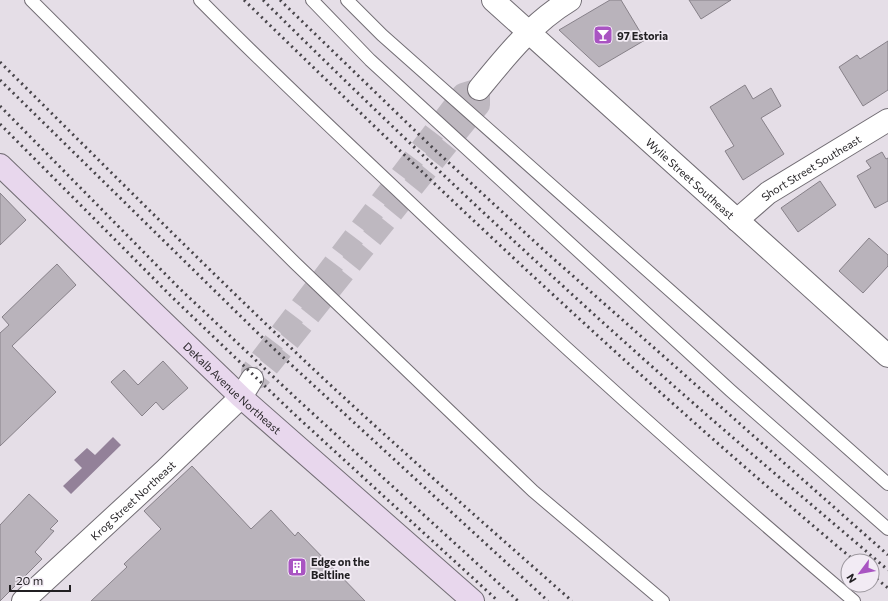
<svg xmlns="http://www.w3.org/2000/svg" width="888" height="601" font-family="Commissioner,sans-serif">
  <rect width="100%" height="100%" fill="#e5dee7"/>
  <polygon fill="#938199" points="113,437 121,445 71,494 63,486 82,468 74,460 87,448 95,455"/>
  <g fill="#b9b3bb" stroke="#878189">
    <polygon points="610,0 621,0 645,40 599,67 559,30"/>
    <polygon points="689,0 731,0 701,19"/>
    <polygon points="888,41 888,90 863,106 839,67 857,55 860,59"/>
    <polygon points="745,85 753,99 771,88 781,106 761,118 784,154 743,180 725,151 734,146 710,107"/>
    <polygon points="882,152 886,159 888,158 888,201 875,208 857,176 871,168 866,161"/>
    <polygon points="820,181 836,205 798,232 781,208"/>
    <polygon points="0,193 26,220 0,245"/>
    <polygon points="869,238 888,255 888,266 863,293 839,271"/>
    <polygon points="57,264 76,285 12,346 56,392 0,446 0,333 9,325 2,317"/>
    <polygon points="163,361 188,388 163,410 156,402 142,416 111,382 124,370 138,385"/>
    <polygon points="192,466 251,529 271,510 295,536 298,532 365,601 91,601 127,567 124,564 161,529 144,511"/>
    <polygon points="29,494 58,521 50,529 54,531 35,552 42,559 0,601 0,525"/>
  </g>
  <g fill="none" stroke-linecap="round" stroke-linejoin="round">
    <polygon stroke="#beb8c0" stroke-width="22" stroke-dasharray="22 11" stroke-linecap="butt" points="479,89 479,105 260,377 252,379 252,371 463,94"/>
    <g stroke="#726d74" stroke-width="14">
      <g id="service">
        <polyline points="31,0 295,263 533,491 663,601"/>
        <path d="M200,0C264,65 330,127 396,189C545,331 697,468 854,601"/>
        <polyline points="312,0 370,60 731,391 888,529"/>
        <polyline points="347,0 382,35 888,484"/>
      </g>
    </g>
    <g stroke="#726d74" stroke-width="24">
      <g id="minor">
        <path id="s1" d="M493,0L888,356"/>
        <path d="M479,89C506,56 532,23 570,0"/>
        <path id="s2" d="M737,220L768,193L888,120"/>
        <path id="s3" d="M23,601L165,470L241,397L252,379"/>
      </g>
    </g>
    <g stroke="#726d74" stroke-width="24">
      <g id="secondary">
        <path id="s4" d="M0,165L241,397L473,601"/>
      </g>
    </g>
    <use href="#service" stroke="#fff" stroke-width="12"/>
    <use href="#minor" stroke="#fff" stroke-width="22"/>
    <use href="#secondary" stroke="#e8d7ed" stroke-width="22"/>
    <g stroke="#48454a" stroke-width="3" stroke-dasharray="2 4" stroke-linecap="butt">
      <path d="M244,0C442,193 643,384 855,561"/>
      <path d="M263,0C397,133 534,262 675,387C745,449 817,509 888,570"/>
      <polyline points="280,0 435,150 547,253 888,555"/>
      <path d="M0,62C108,169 214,276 325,380C406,455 489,528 572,601"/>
      <polyline points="0,80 272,347 548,601"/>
      <polyline points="0,106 179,288 297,399 518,601"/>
      <polyline points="0,124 172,297 293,413 498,601"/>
      <polyline points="872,575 888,588"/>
    </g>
  </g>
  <defs>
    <g id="bar-square" transform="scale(1)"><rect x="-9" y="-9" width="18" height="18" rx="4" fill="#a954c2" stroke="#f2ebf4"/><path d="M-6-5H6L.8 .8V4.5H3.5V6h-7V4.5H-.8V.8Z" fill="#fff"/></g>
    <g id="building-square" transform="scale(1)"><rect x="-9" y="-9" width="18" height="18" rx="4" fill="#a954c2" stroke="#f2ebf4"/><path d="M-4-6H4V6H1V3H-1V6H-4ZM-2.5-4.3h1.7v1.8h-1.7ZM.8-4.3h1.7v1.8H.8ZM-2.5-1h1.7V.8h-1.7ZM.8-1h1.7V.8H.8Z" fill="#fff"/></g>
  </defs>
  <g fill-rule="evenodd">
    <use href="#bar-square" x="603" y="35"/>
    <use href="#building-square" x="297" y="567"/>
  </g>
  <g text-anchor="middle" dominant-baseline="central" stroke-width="3.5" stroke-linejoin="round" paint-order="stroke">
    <g font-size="11" font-weight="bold" fill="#211f22" stroke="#f2ebf4" text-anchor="start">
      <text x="617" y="35">97 Estoria</text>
      <text x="311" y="561">Edge on the<tspan x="311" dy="13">Beltline</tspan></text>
    </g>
    <g font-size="11" fill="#211f22" stroke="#f2ebf4">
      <text stroke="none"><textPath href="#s2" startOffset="91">Short Street Southeast</textPath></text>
      <text stroke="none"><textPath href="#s1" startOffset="266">Wylie Street Southeast</textPath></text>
      <text stroke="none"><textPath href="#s4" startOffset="322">DeKalb Avenue Northeast</textPath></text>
      <text stroke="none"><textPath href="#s3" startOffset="149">Krog Street Northeast</textPath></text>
    </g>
  </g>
  <g transform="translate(860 573) rotate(238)"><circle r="19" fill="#f2ebf4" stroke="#9e99a0"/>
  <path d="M0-3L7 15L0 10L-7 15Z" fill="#a954c2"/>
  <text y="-6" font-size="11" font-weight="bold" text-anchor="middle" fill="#211f22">N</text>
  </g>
  <path d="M10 585v6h60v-6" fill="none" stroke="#211f22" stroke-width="2"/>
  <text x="16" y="585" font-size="12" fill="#211f22" stroke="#f2ebf4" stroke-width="3" paint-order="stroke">20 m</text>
</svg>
